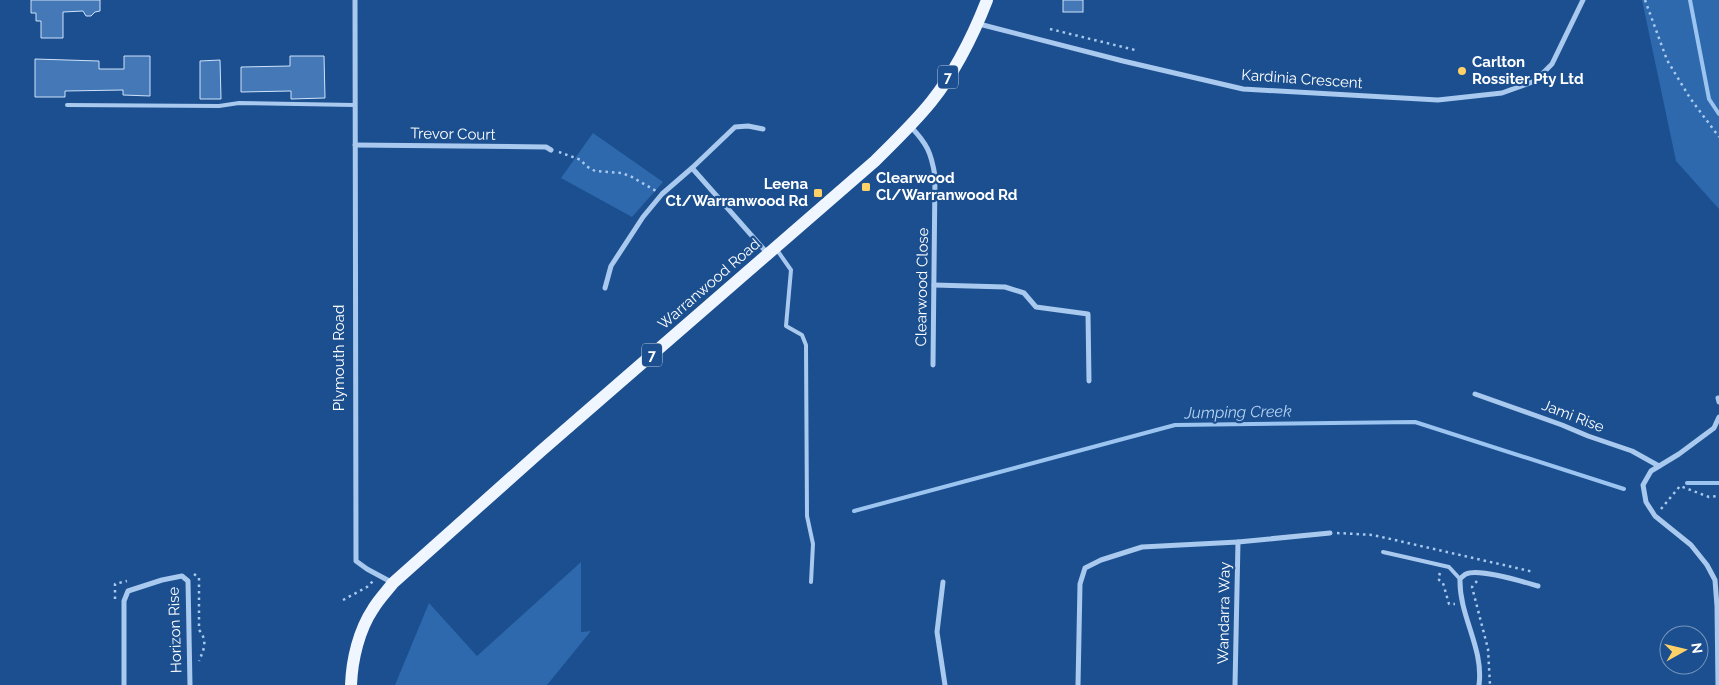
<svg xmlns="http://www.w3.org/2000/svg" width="1719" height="685" font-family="Raleway,sans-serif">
  <rect width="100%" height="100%" fill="#1b4f8f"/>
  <g fill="#2e69ad">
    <polygon points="1642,0 1719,0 1719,209 1676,161"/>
    <polygon points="593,133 663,182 632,217 561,178"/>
    <polygon points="581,562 581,632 591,631 547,685 395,685 429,603 477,656"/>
  </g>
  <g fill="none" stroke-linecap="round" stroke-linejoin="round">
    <g stroke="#9cc4f0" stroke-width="4">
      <polyline points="1690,0 1709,99 1719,114"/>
      <polyline points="1687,483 1719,483"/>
      <polyline points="854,511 1175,425 1415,422 1624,489"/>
    </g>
  </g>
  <g fill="#4478b7" stroke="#cfe3fa">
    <polygon points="31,0 100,0 100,11 95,12 91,16 86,16 83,11 63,12 63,38 41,38 41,21 36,21 36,13 31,13"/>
    <rect x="1063" y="0" width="20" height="12"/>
    <polygon points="124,56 150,56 150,96 123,95 123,90 65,91 65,97 35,97 35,59 99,61 99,69 124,69"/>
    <polygon points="290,56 324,56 325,98 291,99 291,91 241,92 241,67 290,66"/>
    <polygon points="220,60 221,99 200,99 200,61"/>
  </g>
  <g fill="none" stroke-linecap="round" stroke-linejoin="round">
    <g stroke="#a9c9ee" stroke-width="2.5" stroke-dasharray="2.5 4" stroke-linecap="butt">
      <polyline points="1645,0 1667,60 1690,98 1719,137"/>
      <polyline points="1050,29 1135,50"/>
      <polyline points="559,152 581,160 586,166 595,171 622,173 632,177 656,191"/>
      <polyline points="1661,509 1680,486 1709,497 1719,496"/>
      <polyline points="1337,533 1373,535 1534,572"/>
      <polyline points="1440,573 1438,579 1443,583 1449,604 1455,604"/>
      <path d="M194,574L199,578V630C208,641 204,649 199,661"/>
      <polyline points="1477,581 1472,587 1488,649 1490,685"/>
      <polyline points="115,599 115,584 127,581"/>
      <polyline points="343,600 367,587 373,581"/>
    </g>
    <g stroke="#a9c9ee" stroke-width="4">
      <polyline points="67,105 219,106 239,103 354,105"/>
      <polyline points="777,250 791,270 786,326 802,335 806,345 807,516 813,544 811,582"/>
      <polyline points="1383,552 1449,567 1460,579"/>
    </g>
    <g stroke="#a9c9ee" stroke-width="5">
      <polyline points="355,0 356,561 367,569 393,583"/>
      <polyline points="979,24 1123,61 1243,89 1438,100 1502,93 1535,81 1552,64 1583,0"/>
      <path d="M911,127C927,144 931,152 935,176L933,365"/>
      <polyline points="355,145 546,147 551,150"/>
      <polyline points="692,168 768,254"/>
      <polyline points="934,285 1005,287 1024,293 1036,307 1088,314 1089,381"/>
      <polyline points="605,288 611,266 643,217 662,194 692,168 735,127 748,126 763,129"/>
      <polyline points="1475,394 1562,425 1588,436 1632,451 1659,466"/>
      <polyline points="1718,398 1719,402"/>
      <polyline points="1238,542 1330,533"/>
      <polyline points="943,582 937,632 945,685"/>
      <polyline points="124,685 124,601 128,591 162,580 182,576 188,581 190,685"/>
      <polyline points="1078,685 1080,584 1085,568 1101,560 1142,547 1238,542 1235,685"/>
      <path d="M1479,685C1484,648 1459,616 1460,579C1462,577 1464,575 1466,574C1479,568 1524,582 1538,586"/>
      <polyline points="1718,685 1717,606 1715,580 1707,565 1691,545 1655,516 1646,502 1643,485 1651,471 1679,454 1714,428 1719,417"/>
    </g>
    <path stroke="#f0f6ff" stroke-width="12" d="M351,685C352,659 359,630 373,609C378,600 386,592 393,583L541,451L875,161C894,142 914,123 931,102C955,72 973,36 987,0"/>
  </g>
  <g fill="#ffd166" stroke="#1b4f8f" stroke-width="2">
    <circle cx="1462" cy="71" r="5"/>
    <rect x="861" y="182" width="10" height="10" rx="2.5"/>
    <rect x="813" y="188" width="10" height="10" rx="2.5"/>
  </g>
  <g text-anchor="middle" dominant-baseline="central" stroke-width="4.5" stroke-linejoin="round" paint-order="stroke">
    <g fill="#1b4f8f" stroke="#bbcadd" stroke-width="1">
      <rect x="938" y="65.5" width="20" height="23" rx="4"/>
      <rect x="642" y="343.5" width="20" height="23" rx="4"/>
    </g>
    <g font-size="14" font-weight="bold" fill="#fff">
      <text x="948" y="77">7</text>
      <text x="652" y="355">7</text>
    </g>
    <g font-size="15" font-weight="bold" fill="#fff" stroke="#1b4f8f" text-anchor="start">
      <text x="1472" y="62">Carlton<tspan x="1472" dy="17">Rossiter Pty Ltd</tspan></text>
      <text x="876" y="178">Clearwood<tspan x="876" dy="17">Cl/Warranwood Rd</tspan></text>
      <text x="808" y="184" text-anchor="end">Leena<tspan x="808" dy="17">Ct/Warranwood Rd</tspan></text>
    </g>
    <g font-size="15" fill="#fff" stroke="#1b4f8f">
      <text transform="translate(1302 79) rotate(4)">Kardinia Crescent</text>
      <text transform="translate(453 134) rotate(1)">Trevor Court</text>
      <text transform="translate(709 284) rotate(-41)">Warranwood Road</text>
      <text transform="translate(922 287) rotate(-89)">Clearwood Close</text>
      <text transform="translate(339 358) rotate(-90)">Plymouth Road</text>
      <text transform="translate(1573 416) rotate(21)">Jami Rise</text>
      <text transform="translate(1224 613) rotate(-89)">Wandarra Way</text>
      <text transform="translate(175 630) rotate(-92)">Horizon Rise</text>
    </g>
    <g font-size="16" font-style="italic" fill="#b5d3f5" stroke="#1b4f8f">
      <text transform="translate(1238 412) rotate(-1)">Jumping Creek</text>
    </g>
  </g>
  <g transform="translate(1684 650) rotate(82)"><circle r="24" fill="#1b4f8f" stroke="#7695bc"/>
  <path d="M0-4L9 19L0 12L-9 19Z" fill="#ffd166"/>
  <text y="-8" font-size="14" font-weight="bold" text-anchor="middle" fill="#ffffff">N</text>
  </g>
</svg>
